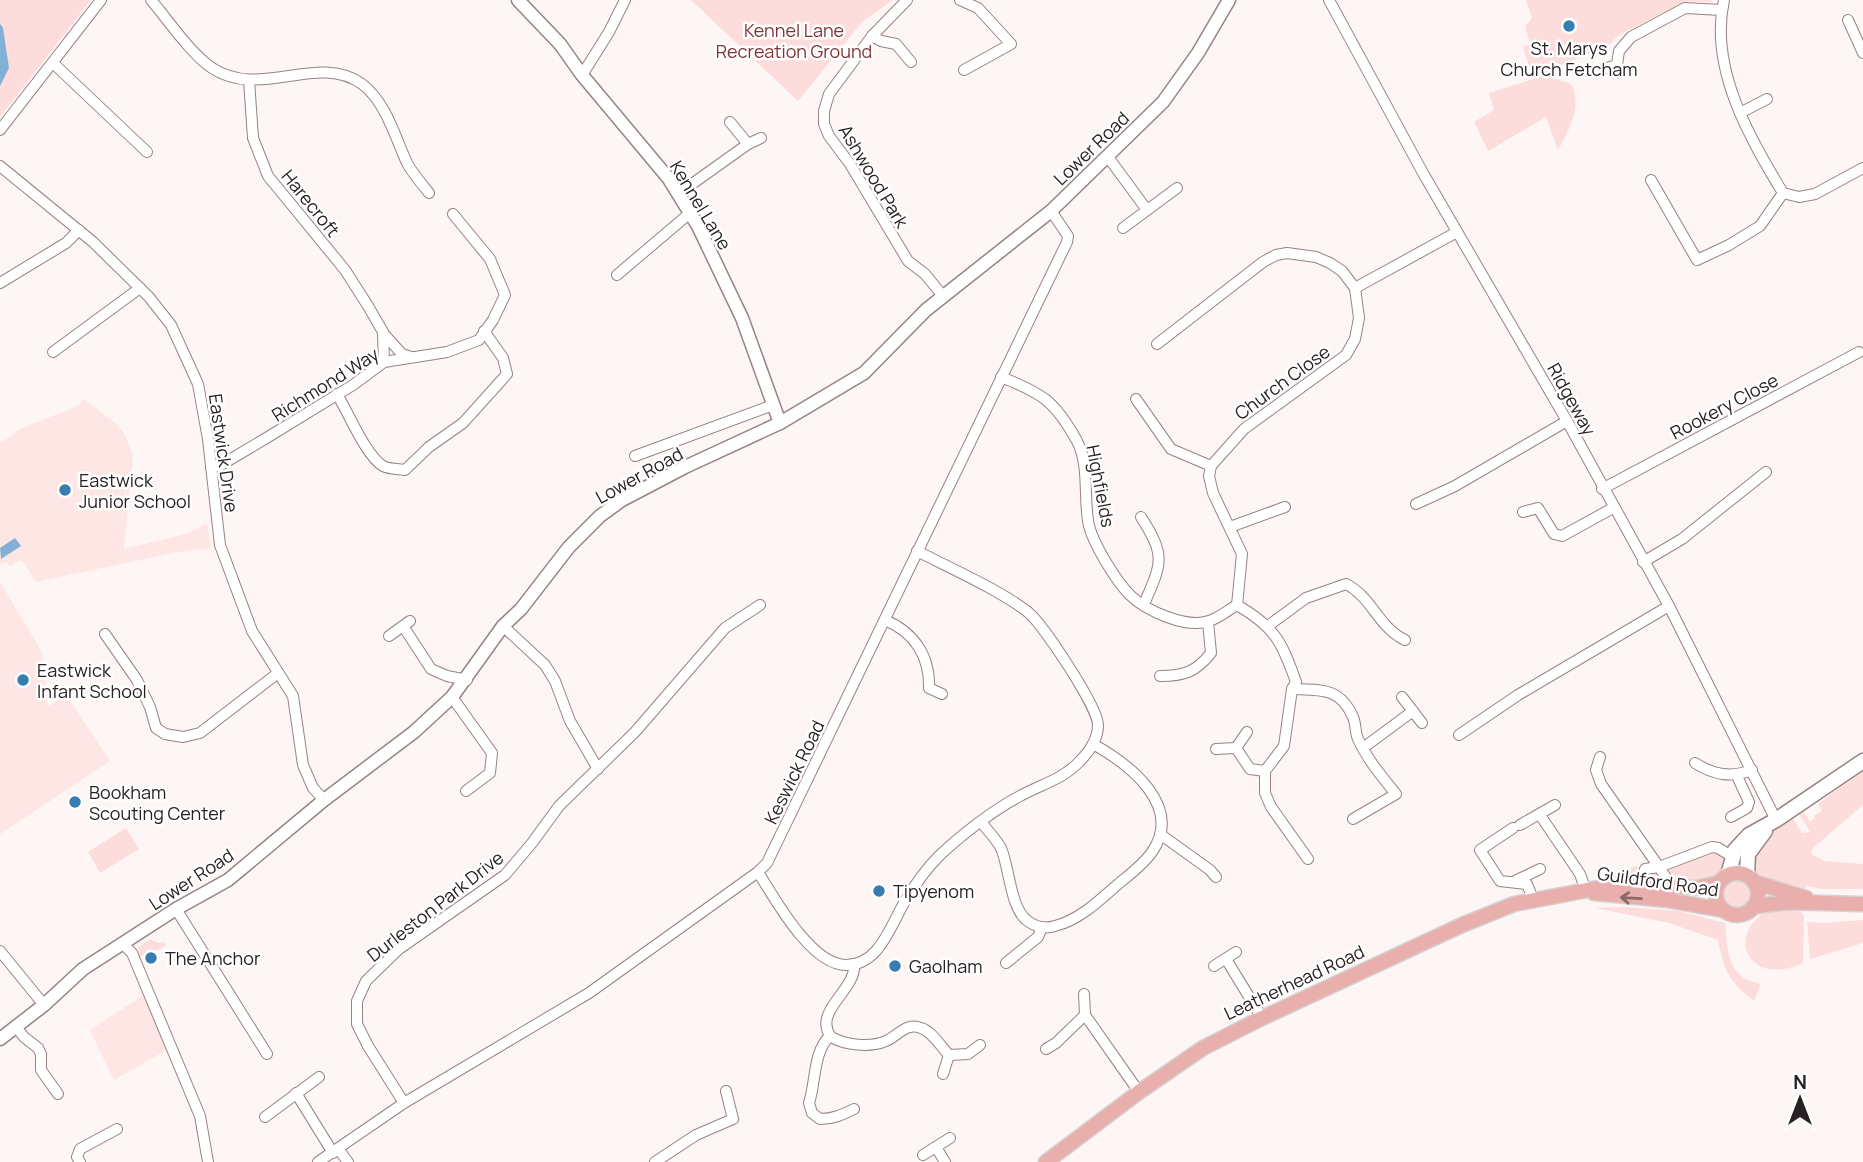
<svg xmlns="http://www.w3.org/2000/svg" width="1863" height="1162" font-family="Manrope,sans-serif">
  <rect width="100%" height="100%" fill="#fef5f5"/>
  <g fill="#fee6e4">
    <polygon points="84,399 114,422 124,433 133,456 124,549 186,534 207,524 211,548 177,552 36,582 22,560 10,566 7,562 0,565 0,443 22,428 78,406"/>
    <polygon points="0,582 42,652 48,706 66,695 110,761 0,834"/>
    <polygon points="147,993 172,1047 114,1080 90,1030"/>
  </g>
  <g fill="#fddddb">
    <polygon points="0,0 91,0 0,117"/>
    <polygon points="691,0 893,0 863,21 798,101"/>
    <path d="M1526,0H1712V2L1686,1L1619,35L1608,46L1543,72L1547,76L1571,84C1583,106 1569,130 1558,150L1546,117L1488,151L1474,122L1494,110L1489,93L1533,79L1523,47L1530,44L1525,26L1532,18Z"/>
    <path d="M1863,771V805L1812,849L1811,854L1825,861L1863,864V889H1822L1807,886L1806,889L1759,878C1737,857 1775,826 1793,818L1802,833L1810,832L1799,814L1804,812L1810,822L1815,818L1814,816L1822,811L1818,804L1823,800Z"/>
    <polygon points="126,828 139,849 100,873 88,852"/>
    <path d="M1714,851L1727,856L1724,873C1709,883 1684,888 1669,877L1668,868Z"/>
    <polygon points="1636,866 1642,873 1654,873 1664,880 1608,880 1604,878"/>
    <circle cx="1737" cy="894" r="14"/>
    <path d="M1626,907L1679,911L1725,923C1728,954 1727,977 1761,984L1754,1001C1729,981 1724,971 1718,940L1669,923L1595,908Z"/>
    <path d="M1774,908L1800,910L1804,916L1803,963C1746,989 1722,930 1774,908Z"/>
    <polygon points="1863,920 1863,943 1810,959 1807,922 1823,923"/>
    <polygon points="150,939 158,943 164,942 166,946 139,957 138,948"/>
  </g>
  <g fill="#83b0d6">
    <polygon points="0,24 3,28 9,68 0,86"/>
    <polygon points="15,538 21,546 1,559 0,548"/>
  </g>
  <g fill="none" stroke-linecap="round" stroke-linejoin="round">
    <g stroke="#968382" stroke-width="12">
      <g id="minor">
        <path d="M151,0C169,21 190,53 212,68C260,100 318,52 362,84C386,102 395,137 407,163C413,174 421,183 429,193"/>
        <polyline points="907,0 872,36 829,94 824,111 824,124 829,136 850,164 908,261 925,274 943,296"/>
        <polyline points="960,0 978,8 1011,44 964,70"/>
        <polyline points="1329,0 1423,173 1567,421 1669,606 1776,820"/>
        <path d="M1724,0C1709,68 1749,137 1783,193L1799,197L1815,194L1863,168"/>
        <polyline points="1848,20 1863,53"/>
        <polyline points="872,36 881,41 896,44 911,62"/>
        <polyline points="53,63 147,152"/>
        <polyline points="1600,70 1617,65 1619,51 1631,37 1685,8 1721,10"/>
        <polyline points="582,75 609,32 625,0"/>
        <polyline points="249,80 253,138 268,176 345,270 368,306 383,332 384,362"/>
        <polyline points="1740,113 1767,99"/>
        <polyline points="0,130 101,0"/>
        <polyline points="748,144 761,138"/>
        <polyline points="1108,157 1147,210"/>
        <polyline points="0,166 93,242 149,297 171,325 198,384 208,439 220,545 252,631 293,696 303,765 313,788 324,800"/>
        <polyline points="1651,180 1697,260 1729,245 1760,226 1783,193"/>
        <polyline points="678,194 748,144 730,122"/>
        <polyline points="1123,228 1177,188"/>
        <polyline points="617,275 690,213"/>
        <polyline points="0,283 66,243 79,230"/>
        <polyline points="1355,288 1457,232"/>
        <polyline points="383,333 402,354 411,357"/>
        <polyline points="1157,344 1263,262 1276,255 1287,253 1316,257 1330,263 1342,271 1355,288 1359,318 1355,339 1346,355 1244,429 1211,466 1209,476 1213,493 1242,554 1237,605"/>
        <polyline points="53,352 140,288"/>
        <path d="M1001,377C1042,393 1055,401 1077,441C1090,466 1083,499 1089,526C1094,545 1116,581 1130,595C1146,611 1187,629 1209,621C1219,618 1228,610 1237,605"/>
        <path d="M337,394C348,412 366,456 383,466C388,469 399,469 405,470L429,447L463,423L507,374L503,358L484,331"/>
        <polyline points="1136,399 1171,449 1211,466"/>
        <polyline points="635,456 773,405"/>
        <polyline points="211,467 221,465 268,437 353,385 384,362 447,352 479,340 493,320 505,295 490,259 453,214"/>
        <polyline points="1602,489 1859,352"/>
        <polyline points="1416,504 1455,486 1567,421"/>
        <polyline points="1523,512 1538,508 1554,534 1562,536 1613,508"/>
        <path d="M1141,517C1166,556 1162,563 1144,604"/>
        <polyline points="1230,527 1285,507"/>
        <polyline points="1643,562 1682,539 1766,472"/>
        <path d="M1237,605C1275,627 1282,642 1296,682L1292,689L1284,746L1265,771V793L1271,807L1308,859"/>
        <path d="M885,620C914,632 930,656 929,688L942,694"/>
        <polyline points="403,626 431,669 447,676 467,680"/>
        <polyline points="503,626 545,665 555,681 570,721 598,769"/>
        <path d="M1268,626L1306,598L1346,584C1372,597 1378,627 1405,640"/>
        <polyline points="105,634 137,680 150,707 156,728 165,734 183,737 200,733 278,673"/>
        <polyline points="389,636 410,621"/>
        <path d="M1160,676C1184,676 1196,672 1211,653L1208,622"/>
        <path d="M1292,689C1320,690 1340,687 1353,717C1356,724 1355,732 1358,739C1367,759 1382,777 1396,794L1353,819"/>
        <polyline points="452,697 492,753 490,773 466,791"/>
        <polyline points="1402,697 1422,723"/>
        <polyline points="1459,735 1518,695 1669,606"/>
        <polyline points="1236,748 1250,769 1265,771"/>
        <polyline points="1236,748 1247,732"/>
        <polyline points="1363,748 1413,711"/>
        <polyline points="1216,749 1236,748"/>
        <polyline points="1600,757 1596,770 1601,784 1659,867 1645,869"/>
        <path d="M1695,763C1714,775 1731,778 1752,770"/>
        <polyline points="1540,815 1580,874 1586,891"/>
        <polyline points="1731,817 1747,808 1749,802 1737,776"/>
        <path d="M982,823C988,831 996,839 1001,848C1010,869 1010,910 1029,922C1037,927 1046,929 1055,926C1079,920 1099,901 1117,885C1129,875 1143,865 1152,852C1184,806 1129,764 1093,744"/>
        <polyline points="1520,825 1555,805"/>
        <polyline points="1513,828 1480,850 1500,881 1527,884 1533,899"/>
        <polyline points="1160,834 1210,870 1216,877"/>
        <path d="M758,872C775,899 811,965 846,965C879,965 890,927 904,903C914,886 925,870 939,856C960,836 993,810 1020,796C1040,785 1063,779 1079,762C1089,752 1098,740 1098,725C1098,707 1044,626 1029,613C1002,591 950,568 917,551"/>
        <polyline points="1515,881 1540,869"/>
        <polyline points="1672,887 1659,867 1712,847 1718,848 1733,857"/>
        <polyline points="176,909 267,1054"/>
        <polyline points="122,943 132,953 200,1116 208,1162"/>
        <polyline points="0,951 44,1005"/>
        <polyline points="1226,959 1262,1018"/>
        <polyline points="1006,963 1038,937 1042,927"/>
        <path d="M854,964C857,990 812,1011 831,1037C845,1045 870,1048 886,1041C898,1036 906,1022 921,1028C933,1032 941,1047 949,1055L968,1054L980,1045"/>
        <polyline points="1214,966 1236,952"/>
        <polyline points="1084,994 1085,1015"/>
        <polyline points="16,1027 24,1037 38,1048 41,1054 41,1070 58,1094"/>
        <path d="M830,1036C813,1051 816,1082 809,1103L812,1113L820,1119C833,1119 842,1115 854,1109"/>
        <polyline points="1046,1049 1056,1043 1085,1015 1139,1092"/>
        <polyline points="943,1074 949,1055"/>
        <polyline points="296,1093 333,1153"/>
        <polyline points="404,1103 368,1046 357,1024 357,1001 366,981 399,949 505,875 532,843 559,806 635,732 725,628 760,605"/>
        <polyline points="265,1117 319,1077"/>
        <polyline points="936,1147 945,1162"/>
        <polyline points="339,1150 348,1162"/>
        <polyline points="923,1155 950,1138"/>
        <polyline points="80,1162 77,1157 80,1149 117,1129"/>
        <polyline points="318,1162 404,1103 589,993 758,872 767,863 1067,242 1068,236 1051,211"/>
        <polyline points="655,1162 696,1135 733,1119 726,1091"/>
      </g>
    </g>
    <g stroke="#968382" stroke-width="15">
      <g id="tertiary">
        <polyline points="518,0 560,44 582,75 669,179 698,226 742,318 780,423"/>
        <polyline points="0,1039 44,1005 83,969 176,909 228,880 324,800 414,732 452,697 503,626 521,609 569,547 600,516 622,500 685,467 780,423 864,373 926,310 1051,211 1163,102 1198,53 1229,0"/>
      </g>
    </g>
    <g stroke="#968382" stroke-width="17">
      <g id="secondary">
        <polyline points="1728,875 1735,850 1749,835 1776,820 1863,761"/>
        <polyline points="1747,875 1748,854 1765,831"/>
      </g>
    </g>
    <g stroke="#d4d3d3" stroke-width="17">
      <g id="primary">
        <circle cx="1737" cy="894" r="21"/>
        <polyline points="1754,882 1806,898"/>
        <polyline points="1594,893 1667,900 1723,910"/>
        <path d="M1753,907C1790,899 1826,904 1863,904"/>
        <polyline points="1046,1162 1139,1092 1203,1048 1262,1018 1462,925 1514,904 1619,884 1696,888 1719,883"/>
      </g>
    </g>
    <use href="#minor" stroke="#fff" stroke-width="10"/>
    <use href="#tertiary" stroke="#fff" stroke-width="12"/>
    <use href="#secondary" stroke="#fff" stroke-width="14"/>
    <use href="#primary" stroke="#e9afad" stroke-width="14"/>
  </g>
  <defs><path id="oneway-shaft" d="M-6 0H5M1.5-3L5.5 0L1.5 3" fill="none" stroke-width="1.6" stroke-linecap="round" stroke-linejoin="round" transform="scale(1.75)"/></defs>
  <use stroke="#896867" href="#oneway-shaft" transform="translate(1631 898) rotate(-177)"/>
  <g fill="#377db2" stroke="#fff" stroke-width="2.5">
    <circle cx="1569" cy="26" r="7"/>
    <circle cx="65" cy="490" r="7"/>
    <circle cx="23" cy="680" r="7"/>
    <circle cx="75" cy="802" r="7"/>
    <circle cx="879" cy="891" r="7"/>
    <circle cx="151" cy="958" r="7"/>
    <circle cx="895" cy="966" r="7"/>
  </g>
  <g text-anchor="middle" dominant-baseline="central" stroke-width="5" stroke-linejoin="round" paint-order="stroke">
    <g font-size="18" fill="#7f3435" stroke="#fff">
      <text x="794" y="30">Kennel Lane<tspan x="794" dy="21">Recreation Ground</tspan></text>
    </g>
    <g font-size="18" fill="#292121" stroke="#fff" text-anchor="start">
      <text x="1569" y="48" text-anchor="middle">St. Marys<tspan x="1569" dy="21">Church Fetcham</tspan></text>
      <text x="79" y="480">Eastwick<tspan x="79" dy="21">Junior School</tspan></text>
      <text x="37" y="670">Eastwick<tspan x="37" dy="21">Infant School</tspan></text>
      <text x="89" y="792">Bookham<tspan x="89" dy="21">Scouting Center</tspan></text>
      <text x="893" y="891">Tipyenom</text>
      <text x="165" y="958">The Anchor</text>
      <text x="909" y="966">Gaolham</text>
    </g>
    <g font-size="18" fill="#292121" stroke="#fff">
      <text transform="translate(1091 148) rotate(-44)">Lower Road</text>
      <text transform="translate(874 176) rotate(59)">Ashwood Park</text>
      <text transform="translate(311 203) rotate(51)">Harecroft</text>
      <text transform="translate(701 205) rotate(59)">Kennel Lane</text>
      <text transform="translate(1282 382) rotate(-36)">Church Close</text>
      <text transform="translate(325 384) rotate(-32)">Richmond Way</text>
      <text transform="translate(1572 399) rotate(61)">Ridgeway</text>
      <text transform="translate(1724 406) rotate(-28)">Rookery Close</text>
      <text transform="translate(224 453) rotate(82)">Eastwick Drive</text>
      <text transform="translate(639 475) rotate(-29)">Lower Road</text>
      <text transform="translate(1101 486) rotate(79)">Highfields</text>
      <text transform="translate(794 772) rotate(-64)">Keswick Road</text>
      <text transform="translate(191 879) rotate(-33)">Lower Road</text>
      <text transform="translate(1658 881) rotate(8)">Guildford Road</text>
      <text transform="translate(435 906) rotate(-38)">Durleston Park Drive</text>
      <text transform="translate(1294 982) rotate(-25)">Leatherhead Road</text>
    </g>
  </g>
  <g transform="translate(1800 1099)" stroke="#ffffff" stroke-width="5" paint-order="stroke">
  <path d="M0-5L12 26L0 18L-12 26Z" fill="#292121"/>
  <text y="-10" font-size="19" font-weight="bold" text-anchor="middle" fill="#292121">N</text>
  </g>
</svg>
